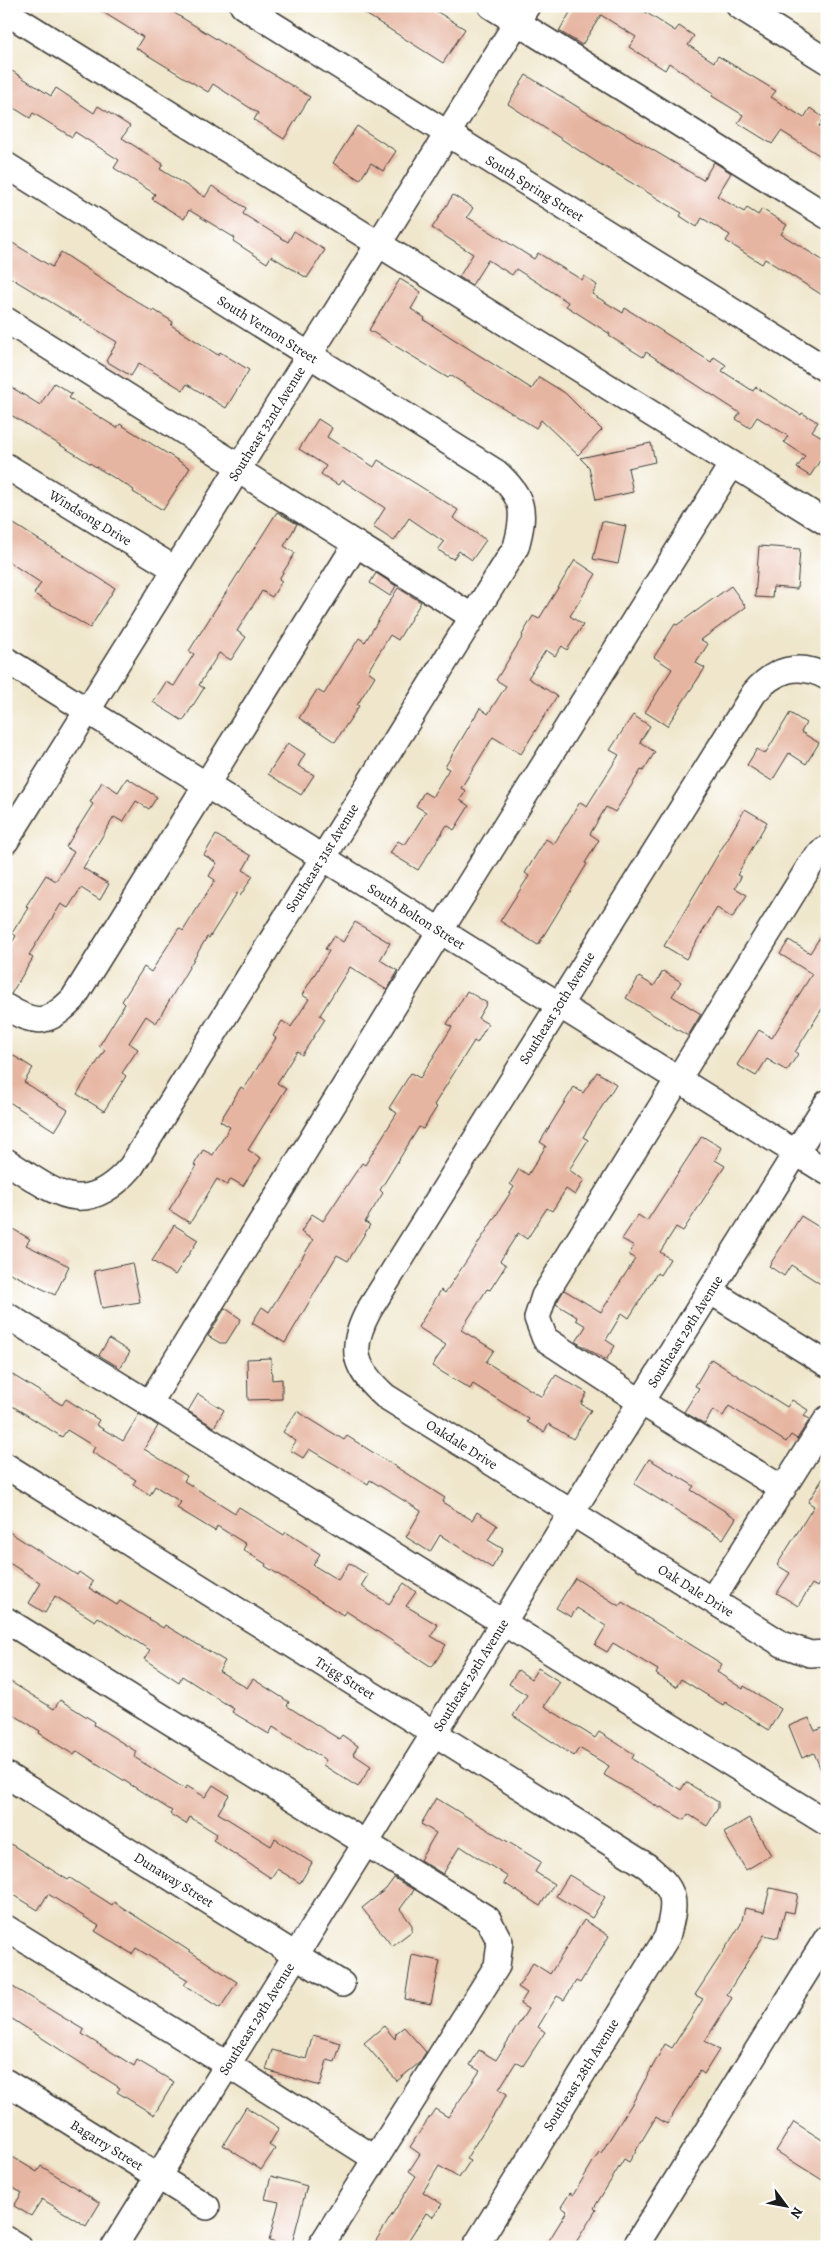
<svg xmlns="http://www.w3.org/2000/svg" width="833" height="2253" font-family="Alegreya,serif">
  <rect width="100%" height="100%" fill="#fff"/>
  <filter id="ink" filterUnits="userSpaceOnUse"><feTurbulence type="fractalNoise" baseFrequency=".02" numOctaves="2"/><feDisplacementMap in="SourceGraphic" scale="10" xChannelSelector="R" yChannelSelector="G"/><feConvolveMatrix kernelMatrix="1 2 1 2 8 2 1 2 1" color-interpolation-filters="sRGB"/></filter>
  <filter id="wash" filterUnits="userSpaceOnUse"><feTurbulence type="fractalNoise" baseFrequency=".0096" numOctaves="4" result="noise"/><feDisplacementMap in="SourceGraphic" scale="20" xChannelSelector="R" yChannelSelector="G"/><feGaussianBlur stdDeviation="1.12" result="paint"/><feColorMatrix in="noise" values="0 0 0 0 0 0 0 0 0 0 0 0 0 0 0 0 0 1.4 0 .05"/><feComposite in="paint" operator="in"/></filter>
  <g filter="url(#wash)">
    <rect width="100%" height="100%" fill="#efe6cb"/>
    <g id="blocks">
      <g fill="#e6b5a1">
        <polygon points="93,6 163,6 310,97 284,139 254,120 258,113 213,84 208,92 136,48 143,37"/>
        <polygon points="353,6 428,6 465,29 443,63"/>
        <polygon points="574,6 636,6 675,31 679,26 694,36 688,45 714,62 718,56 763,83 776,91 771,97 804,118 810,108 824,118 819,126 827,130 827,160 781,131 772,144 738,123 743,115 712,96 714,93 669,63 665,70 629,47 636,37 601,15 582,45 559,31"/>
        <polygon points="12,71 51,96 56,88 94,113 98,106 130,126 122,138 163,164 160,169 205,197 212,186 246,208 243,214 288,242 294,231 325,250 307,278 271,256 267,263 233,241 235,238 189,210 184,219 152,199 155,194 114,168 119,160 75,132 72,137 33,113 30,118 6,103 6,80"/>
        <polygon points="526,75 615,130 616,128 703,180 714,162 731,173 717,196 744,212 747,208 758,215 762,209 787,225 781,234 827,263 827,298 765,259 762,264 726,241 730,235 702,218 697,227 680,216 682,213 595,161 508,104"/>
        <polygon points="357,126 396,151 383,171 371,163 360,180 333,163"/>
        <polygon points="453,195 473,208 467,217 534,259 538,253 582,280 584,276 597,285 592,294 623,313 625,308 711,362 714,357 726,365 722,371 753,391 756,387 801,415 802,413 818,422 812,431 827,440 827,450 810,476 797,468 805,456 784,442 788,436 757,417 750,428 736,419 740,413 646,352 643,357 609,336 610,334 566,306 568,302 516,269 512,275 488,260 472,285 459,277 473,254 432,228"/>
        <polygon points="6,239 52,267 61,252 153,312 154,310 173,322 171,325 218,355 220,352 249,370 226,408 187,384 183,390 139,363 131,376 106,361 117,342 6,275"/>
        <polygon points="400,279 421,292 411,309 425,318 424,320 532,389 539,377 565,393 602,430 578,455 541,420 536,428 450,375 448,378 369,330"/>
        <polygon points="54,383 72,394 69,398 117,428 120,424 190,468 163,510 133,492 134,490 6,412 6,384 40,405"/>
        <polygon points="318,419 332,428 327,437 374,467 378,460 458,510 453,518 486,540 472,560 459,551 453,559 438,550 444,542 409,518 394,541 373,527 385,508 342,480 338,485 321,474 326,466 299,449"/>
        <polygon points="651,443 655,462 628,468 633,492 596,500 589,467 580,458"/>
        <polygon points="277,512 297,524 284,546 295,553 279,579 282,581 272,597 262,591 237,631 246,637 231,660 219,653 199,685 204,688 183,721 153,702 166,682 174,686 194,654 189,651"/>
        <polygon points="6,519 115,588 90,628 34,594 41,583 6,560"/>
        <polygon points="602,521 626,526 618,564 593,559"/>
        <polygon points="759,546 800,549 797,589 773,587 772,598 755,597"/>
        <polygon points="575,560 596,574 570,616 583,625 567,650 562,646 555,656 546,650 528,678 557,696 521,754 493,737 461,788 466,791 460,800 469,806 454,830 447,825 418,870 390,853 398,841 405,845 426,812 416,806 424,792 432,797 449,769 445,767 480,708 488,714 506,686 496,680 523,636 522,635 533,616 539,619"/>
        <polygon points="376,573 396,586 390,596 370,583"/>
        <polygon points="731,586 746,607 701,640 708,644 696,663 705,668 667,726 645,712 672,669 654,657 675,624 677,625"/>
        <polygon points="398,588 421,602 398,640 390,635 368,671 375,676 357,705 359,706 335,742 299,718 317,690 324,694 359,638 365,642"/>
        <polygon points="790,713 806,723 801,732 819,743 806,764 789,753 772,781 747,765 757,749 765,754"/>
        <polygon points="633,715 650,726 640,742 655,752 643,771 641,770 615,812 606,807 590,834 599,840 585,863 587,864 538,945 500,921 529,876 525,873 546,839 554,844 580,802 587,806 619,755 610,750"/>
        <polygon points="288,743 305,754 298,766 314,775 301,795 268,774"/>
        <polygon points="127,778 157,797 149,809 136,801 123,822 114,817 83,868 109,884 100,900 81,888 68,908 61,904 29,955 33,958 11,994 6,993 6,952 16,936 12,933 28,908 26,906 46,875 56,881 74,852 66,847 93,804 90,802 102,782 118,792"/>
        <polygon points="745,809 767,822 737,875 741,877 735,888 747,895 732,918 717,908 686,959 664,946"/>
        <polygon points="216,835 251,856 243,870 253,876 240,896 237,893 209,938 207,937 156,1023 146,1016 129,1043 138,1049 122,1073 126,1076 104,1111 77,1094 105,1050 99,1046 125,1004 122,1001 144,967 151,972 179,928 183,931 215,880 209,876 217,863 204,855"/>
        <polygon points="355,922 390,943 380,960 398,971 387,990 350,967 320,1015 325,1019 302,1055 297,1051 277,1083 286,1089 248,1150 261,1158 243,1186 231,1179 227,1185 217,1179 190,1223 169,1210 196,1166 194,1165 203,1150 213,1155 230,1127 220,1121 241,1087 244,1089 276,1038 273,1036 282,1021 291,1027 309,999 302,995 329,951 325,949 334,936 343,942"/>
        <polygon points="827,926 827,1001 795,1052 798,1054 787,1071 767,1059 756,1076 737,1065 759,1030 772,1038 812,974 780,954 789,940 810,953"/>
        <polygon points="663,971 681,982 672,996 701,1014 688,1036 626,998 639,977 654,986"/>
        <polygon points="467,991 487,1003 478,1018 488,1024 477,1043 474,1041 434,1105 437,1107 423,1129 419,1127 380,1190 383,1193 365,1222 370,1225 348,1261 337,1255 285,1343 252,1323 262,1307 269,1312 313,1240 301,1232 312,1214 323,1221 362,1163 365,1165 397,1113 389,1108 411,1073 420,1078 452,1027 447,1024"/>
        <polygon points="6,1051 33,1068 24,1082 68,1110 55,1131 6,1100"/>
        <polygon points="597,1072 616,1084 583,1137 588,1140 569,1170 584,1180 575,1195 566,1189 552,1211 547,1208 527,1239 518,1233 500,1261 506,1265 490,1290 487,1289 461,1330 494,1350 486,1362 542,1397 556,1375 587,1393 581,1404 591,1410 573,1439 549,1424 544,1432 527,1422 529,1419 473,1384 470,1389 432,1366 446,1345 418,1327 441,1290 445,1293 483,1236 514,1187 510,1184 519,1169 528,1175 546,1146 540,1142 574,1087 583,1093"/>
        <polygon points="702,1136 722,1148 715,1160 725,1166 683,1231 676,1227 660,1252 670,1259 660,1275 657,1273 629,1318 622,1313 606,1340 615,1346 606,1360 576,1342 586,1326 576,1320 577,1317 556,1304 557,1302 564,1290 601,1312 635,1259 629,1255 634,1246 622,1239 638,1215 647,1221"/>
        <polygon points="801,1216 827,1232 827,1288 791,1265 784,1276 769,1266"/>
        <polygon points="6,1225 30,1239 26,1245 69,1266 55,1295 6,1271"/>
        <polygon points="174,1225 198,1240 175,1275 152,1261"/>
        <polygon points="132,1263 140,1302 102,1308 94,1271"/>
        <polygon points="225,1308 241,1319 226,1343 220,1343 208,1336"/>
        <polygon points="109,1339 130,1352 120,1368 99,1355"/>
        <polygon points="271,1358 272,1380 282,1379 282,1399 248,1400 247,1359"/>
        <polygon points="711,1359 787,1407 792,1400 808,1410 804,1416 810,1419 797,1439 791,1435 786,1442 729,1406 723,1416 713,1410 705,1424 684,1412 699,1388 695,1386"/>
        <polygon points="6,1371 62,1405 66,1399 99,1420 96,1425 123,1441 139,1414 158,1426 144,1449 187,1476 184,1481 235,1513 239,1507 284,1535 286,1532 320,1554 313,1565 338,1580 349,1563 368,1575 361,1586 389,1604 404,1583 416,1592 406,1606 438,1625 431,1636 446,1645 432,1667 346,1611 343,1615 265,1566 266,1564 243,1550 246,1544 217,1526 215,1531 177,1508 181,1502 155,1486 150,1495 133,1484 136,1480 92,1452 95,1447 67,1430 62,1437 6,1402"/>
        <polygon points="198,1394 224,1410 214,1427 188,1411"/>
        <polygon points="297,1411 344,1440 347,1436 445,1498 442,1502 472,1520 477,1512 497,1525 488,1540 503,1549 492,1568 440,1535 430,1552 406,1537 421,1511 370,1480 368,1484 309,1449 303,1458 290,1450 296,1441 283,1432"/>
        <polygon points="649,1459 694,1486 691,1490 736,1518 723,1539 634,1484"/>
        <polygon points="827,1472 827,1571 817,1587 812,1584 798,1606 777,1593 790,1573 777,1565 814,1506 808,1502"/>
        <polygon points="6,1530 77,1575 79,1572 93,1582 89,1588 117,1605 120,1601 163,1628 165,1625 225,1661 219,1671 247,1688 253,1679 289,1702 287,1706 339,1739 342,1735 358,1746 353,1754 371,1766 358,1787 323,1765 326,1760 273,1727 269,1734 232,1712 234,1709 182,1676 179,1682 144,1659 150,1650 98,1617 95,1621 55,1596 45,1613 29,1603 41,1583 6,1561"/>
        <polygon points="575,1578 619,1606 622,1602 722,1664 717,1672 743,1689 744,1686 781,1709 769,1730 725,1702 723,1705 681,1679 676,1687 656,1674 658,1670 613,1643 607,1652 595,1645 606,1626 577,1608 571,1617 556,1608"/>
        <polygon points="538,1668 560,1682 544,1706 595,1738 599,1732 634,1754 632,1759 681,1790 686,1782 718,1802 718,1808 707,1826 688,1814 684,1820 661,1807 660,1808 604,1775 609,1766 579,1748 574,1756 513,1716 527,1695 509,1684 518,1670 531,1679"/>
        <polygon points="6,1679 54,1709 60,1700 95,1722 94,1725 137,1752 134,1757 185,1789 187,1786 205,1797 213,1785 229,1795 218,1813 271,1846 275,1839 312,1863 300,1883 277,1869 271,1878 213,1840 217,1834 190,1817 186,1824 170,1814 172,1811 128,1783 77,1751 74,1755 39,1733 40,1731 6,1710"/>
        <polygon points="809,1718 815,1731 827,1726 827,1784 814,1753 802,1758 789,1726"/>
        <polygon points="436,1798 541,1862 535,1872 554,1884 540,1906 504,1883 508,1877 460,1846 443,1874 420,1860 436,1833 421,1824"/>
        <polygon points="749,1818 771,1855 746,1870 724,1833"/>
        <polygon points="6,1841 68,1880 70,1878 112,1905 114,1902 237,1982 220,2008 184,1985 188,1980 136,1948 132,1954 95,1931 99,1926 48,1894 38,1910 6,1890"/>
        <polygon points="569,1875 605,1897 592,1918 556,1896"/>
        <polygon points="394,1878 414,1890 400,1909 412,1925 412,1931 392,1946 362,1908 386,1889"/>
        <polygon points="770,1888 798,1894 794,1913 785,1911 778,1938 764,1935 727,1994 732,1998 705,2041 719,2050 704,2074 700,2071 667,2124 656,2117 629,2162 624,2159 594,2208 596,2210 573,2247 545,2247 567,2211 561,2207 570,2193 573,2195 599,2152 601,2153 633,2102 665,2044 672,2048 703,1999 695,1995 741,1924 745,1908 764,1912"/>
        <polygon points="584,1920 609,1936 580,1983 576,1981 564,2000 557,1996 538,2027 545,2032 523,2066 516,2062 499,2089 507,2094 466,2159 470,2161 459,2178 439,2166 423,2192 442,2204 433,2217 426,2213 404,2247 372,2247 416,2176 409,2171 420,2154 410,2147 421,2130 435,2109 448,2117 480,2071 470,2065 479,2050 496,2060 528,2009 520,2004 527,1993 518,1987 533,1963 550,1974"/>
        <polygon points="412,1955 440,1961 431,2004 405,1999"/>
        <polygon points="6,1983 84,2030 82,2034 134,2066 137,2060 174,2082 154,2115 117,2092 120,2088 6,2015"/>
        <polygon points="384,2026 395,2039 396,2033 404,2027 426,2052 419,2063 397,2081 364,2043"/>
        <polygon points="313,2035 341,2043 335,2062 327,2060 320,2086 266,2070 272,2050 306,2059"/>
        <polygon points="246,2107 279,2128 269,2145 275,2149 261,2170 223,2145"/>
        <polygon points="794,2122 827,2143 827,2183 776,2151"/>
        <polygon points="6,2153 37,2172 41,2166 100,2203 86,2226 42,2199 31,2216 14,2206 22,2193 6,2184"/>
        <polygon points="271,2176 307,2186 291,2247 269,2241 279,2202 265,2199"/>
      </g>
    </g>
  </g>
  <g filter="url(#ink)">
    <use href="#blocks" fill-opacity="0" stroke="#3c3a36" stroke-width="1"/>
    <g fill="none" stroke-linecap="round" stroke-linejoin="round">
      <g stroke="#3c3a36" stroke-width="28">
        <g id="minor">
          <path id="s1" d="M243,6L827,370"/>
          <polyline points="491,6 827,216"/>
          <polyline points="739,6 827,61"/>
          <polyline points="6,12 827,523"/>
          <path id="s2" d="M6,165L496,472C524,497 526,511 516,547L131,1167C84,1221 55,1192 6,1161"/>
          <polyline points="6,320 240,467"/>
          <path id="s3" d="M6,466L175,569"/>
          <polyline points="356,544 473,617"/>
          <path id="s4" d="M6,660L827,1172"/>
          <path id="s5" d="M827,677C798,661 774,670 754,693L369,1310C348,1349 354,1368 385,1396L782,1644L810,1654L827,1653"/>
          <path id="s6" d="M6,841L527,6"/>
          <path d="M6,1007C37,1026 48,1024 73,999L356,544L238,470"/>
          <polyline points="710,1291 827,1364"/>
          <polyline points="6,1315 827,1823"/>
          <polyline points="149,1404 440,931 732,464"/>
          <path id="s7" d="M6,1466L647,1866C677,1891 677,1900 667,1937L475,2247"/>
          <polyline points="783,1489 641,1402 545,1339 537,1318 544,1296 811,864 824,850 827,850"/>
          <polyline points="712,1600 827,1419"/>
          <polyline points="6,1620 488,1919 500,1942 497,1966 320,2247"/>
          <path id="s8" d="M6,1775L342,1984"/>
          <polyline points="6,1928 228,2065 376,2159"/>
          <path id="s9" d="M6,2082L207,2207"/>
          <polyline points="6,2239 19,2247"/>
          <path id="s10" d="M114,2247L827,1103"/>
          <polyline points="635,2247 827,1938"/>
        </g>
      </g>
      <use href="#minor" stroke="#fff" stroke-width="25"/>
    </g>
  </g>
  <g text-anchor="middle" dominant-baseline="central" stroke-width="4.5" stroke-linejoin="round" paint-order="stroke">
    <g font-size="14" fill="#1c1c1c" stroke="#fff">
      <text stroke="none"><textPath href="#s1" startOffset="344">South Spring Street</textPath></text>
      <text stroke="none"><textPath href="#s2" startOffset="309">South Vernon Street</textPath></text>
      <text stroke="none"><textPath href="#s6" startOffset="492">Southeast 32nd Avenue</textPath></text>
      <text stroke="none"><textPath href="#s3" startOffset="99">Windsong Drive</textPath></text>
      <text transform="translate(322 858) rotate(-58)">Southeast 31st Avenue</text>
      <text stroke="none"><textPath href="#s4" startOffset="484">South Bolton Street</textPath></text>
      <text transform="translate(557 1008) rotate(-58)">Southeast 30th Avenue</text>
      <text stroke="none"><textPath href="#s10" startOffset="1079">Southeast 29th Avenue</textPath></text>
      <text stroke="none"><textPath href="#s5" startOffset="998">Oakdale Drive</textPath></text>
      <text stroke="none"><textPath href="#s5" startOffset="1274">Oak Dale Drive</textPath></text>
      <text stroke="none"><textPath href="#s10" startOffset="674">Southeast 29th Avenue</textPath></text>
      <text stroke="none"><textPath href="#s7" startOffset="400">Trigg Street</textPath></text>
      <text stroke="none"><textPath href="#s8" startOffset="198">Dunaway Street</textPath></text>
      <text stroke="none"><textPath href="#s10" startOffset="269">Southeast 29th Avenue</textPath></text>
      <text transform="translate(581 2075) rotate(-58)">Southeast 28th Avenue</text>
      <text stroke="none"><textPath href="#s9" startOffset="119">Bagarry Street</textPath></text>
    </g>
  </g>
  <rect width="833" height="2253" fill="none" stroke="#fff" stroke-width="25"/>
  <g transform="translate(786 2206) rotate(122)" stroke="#ffffff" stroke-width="4" paint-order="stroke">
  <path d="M0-4L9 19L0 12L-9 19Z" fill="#1c1c1c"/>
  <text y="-8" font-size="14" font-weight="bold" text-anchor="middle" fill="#1c1c1c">N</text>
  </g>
</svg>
